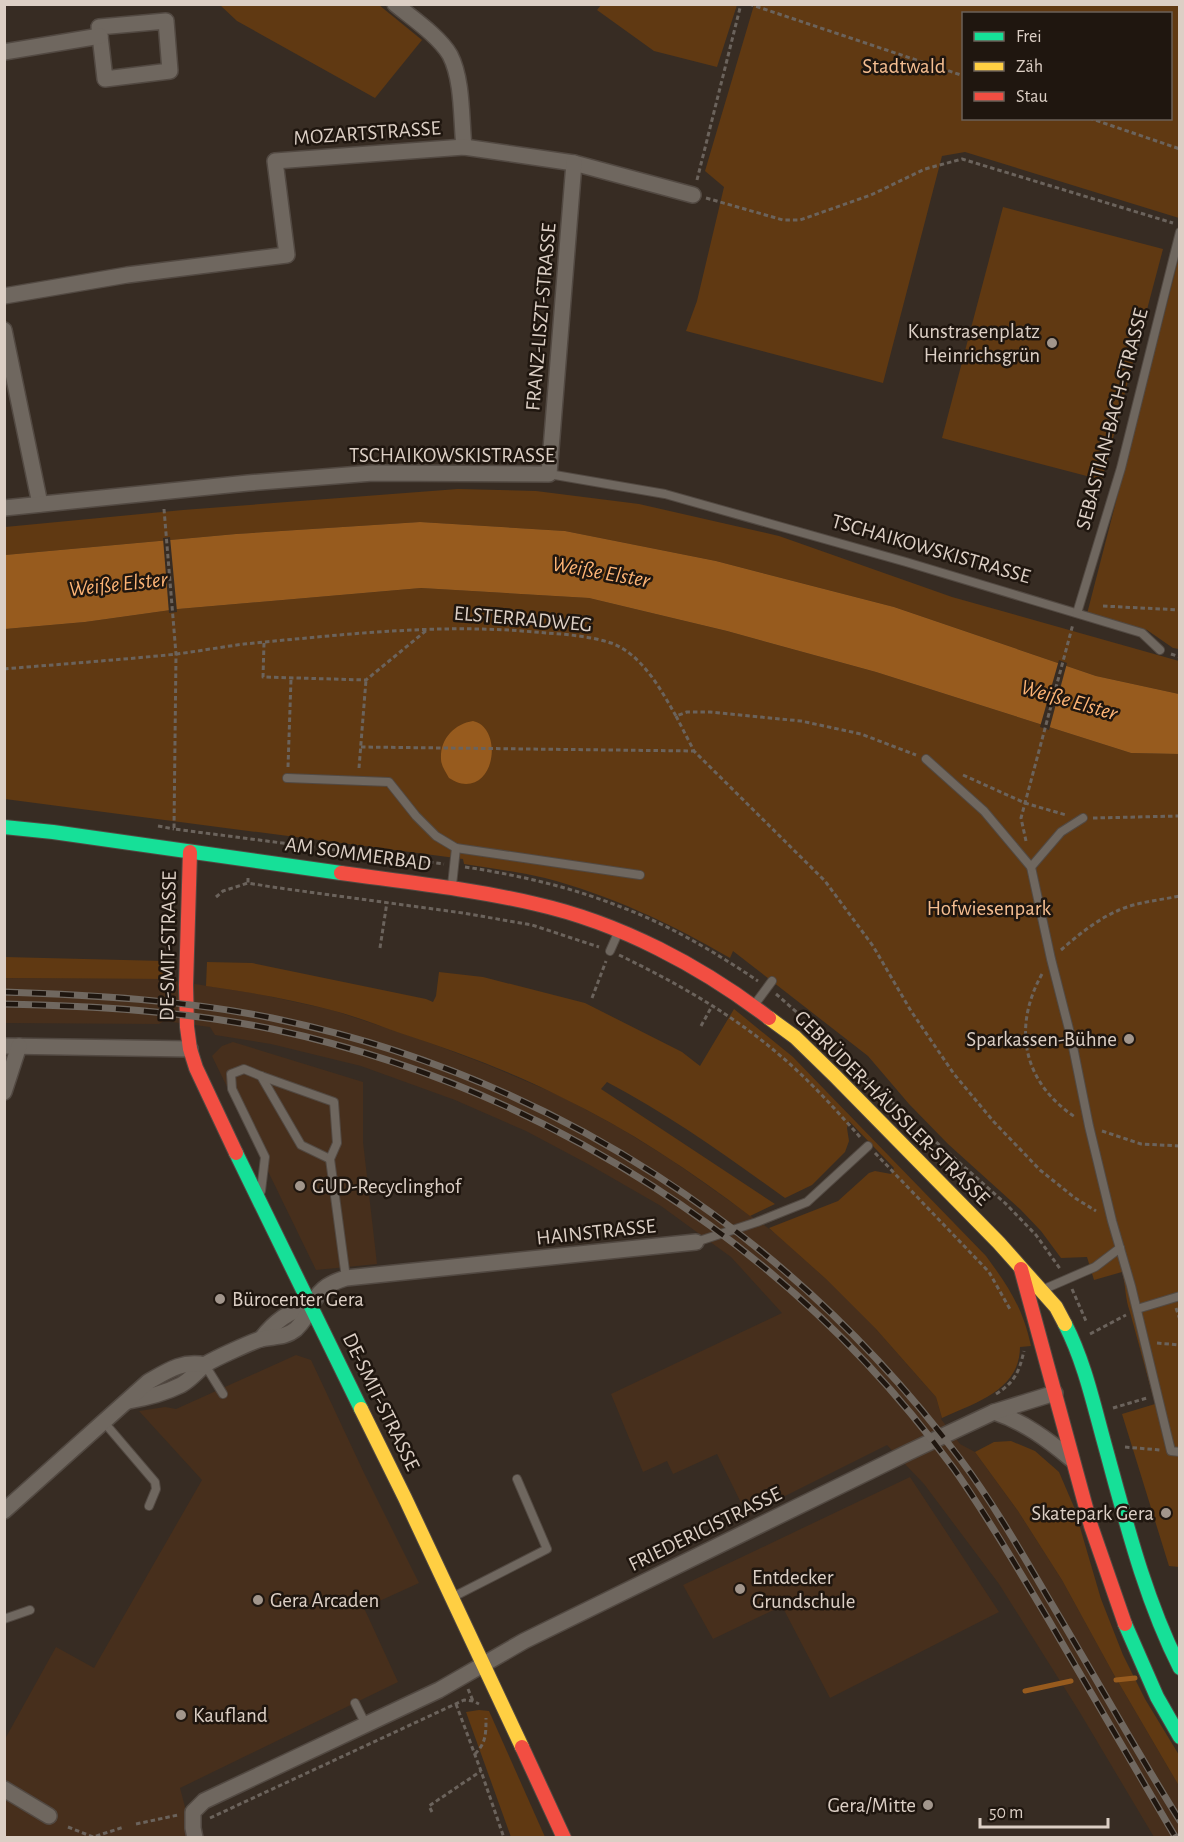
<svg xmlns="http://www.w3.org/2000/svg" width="1184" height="1842" font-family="'Alegreya Sans',sans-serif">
  <rect width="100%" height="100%" fill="#372c23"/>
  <g fill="#472f1c">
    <polygon points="5,978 163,979 259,994 332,1010 420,1039 488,1065 561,1096 620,1128 673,1161 775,1233 826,1279 876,1329 936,1397 942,1418 941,1419 960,1444 975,1452 1018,1511 1062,1580 1113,1673 1179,1786 1179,1837 1154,1837 1079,1711 999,1584 924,1484 887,1445 747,1515 717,1454 673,1474 667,1461 643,1472 611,1394 782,1313 731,1257 661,1206 588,1164 526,1131 455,1100 361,1066 271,1044 215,1035 210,1027 164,1021 159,1024 5,1023"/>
    <polygon points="233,1042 363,1082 363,1142 377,1264 316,1270 212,1056 222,1046"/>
    <polygon points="296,1355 311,1360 365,1475 419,1583 364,1608 398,1682 180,1788 193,1837 5,1838 5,1739 56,1647 94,1668 202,1480 139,1411 165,1407 176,1409"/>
    <polygon points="910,1477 999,1612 830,1698 782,1606 713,1639 683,1585"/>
  </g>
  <g fill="#603912" fill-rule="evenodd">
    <polygon points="220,5 379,5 422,40 375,98 237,21"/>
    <polygon points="601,5 601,4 737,5 717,67 654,51 597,10"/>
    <path d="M754,5H1179V218L965,152L942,156L883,383L686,331L697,301L724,187L705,171ZM964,14H1170V118H964Z"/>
    <polygon points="1003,207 1163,249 1102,480 942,438"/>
    <polygon points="1179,257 1179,649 1173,648 1147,630 1087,614"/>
    <polygon points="458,489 536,491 639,504 779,536 952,597 1179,661 1179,694 1096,676 894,607 716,561 565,531 420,522 236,534 5,555 5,527 183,510"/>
    <path d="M421,588L589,598L727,631L876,672L1131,753L1179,754V1567L1169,1566L1122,1414L1155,1404L1130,1312C1125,1299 1126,1286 1122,1272L1094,1280L1087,1257L1061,1258L1041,1231L1020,1209L948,1144L909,1104L868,1056L733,951L730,958C672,924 610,895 545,878C518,872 491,868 464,864L463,859L5,799V629L85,622L178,609Z"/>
    <polygon points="5,957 164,961 163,979 5,978"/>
    <path d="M207,962L252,963L426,999L433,1002L436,996L439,972L483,977L585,1003L682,1052L700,1066L734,1009L793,1057L986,1256C1008,1286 1023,1308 1031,1346L1020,1347C1020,1390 975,1403 942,1418L936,1397L876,1329L826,1279L769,1228L838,1201L869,1173L875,1171L891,1174L894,1168L849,1121L847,1128L849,1141L845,1152L812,1185L785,1198C728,1157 670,1115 607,1082L601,1089L775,1204L750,1216C691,1171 628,1129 561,1097C510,1071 455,1051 400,1033C377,1025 355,1016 331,1010C290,999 248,992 206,986Z"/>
    <polygon points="1011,1441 1035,1451 1059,1472 1074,1507 1101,1599 1123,1655 1145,1699 1179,1755 1179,1786 1113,1673 1062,1580 1018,1511 975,1452 994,1442"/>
    <polygon points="479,1710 489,1711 545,1837 511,1837 466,1712"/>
  </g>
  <g fill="#975b1e">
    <polygon points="420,522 565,531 716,561 894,607 1096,676 1179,694 1179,754 1131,753 876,672 727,631 589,598 421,588 178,609 85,622 5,629 5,555 236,534"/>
    <path d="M473,721C501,727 497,784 466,784C460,784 454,781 449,778C446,772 441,766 441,759C440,739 454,724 473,721Z"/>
  </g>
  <g fill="#372c23">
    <polygon points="170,537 177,612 169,613 163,538"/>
    <polygon points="1059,660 1067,663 1049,730 1040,727"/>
  </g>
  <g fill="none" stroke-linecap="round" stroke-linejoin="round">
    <g stroke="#975b1e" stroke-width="5">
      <polyline points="1116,1680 1135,1678"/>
      <polyline points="1025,1691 1071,1681"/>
    </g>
    <g stroke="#524942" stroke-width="10">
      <g id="lane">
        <polyline points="549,474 665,494 906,562 1142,633 1160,650"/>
        <polyline points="1077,613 1121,468 1180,232"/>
        <polyline points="926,759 984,811 1031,867 1051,959 1071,1037 1089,1126 1112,1221 1131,1286 1171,1451 1180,1452"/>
        <polyline points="287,778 389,782 416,816 436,836 456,848 640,875"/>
        <polyline points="1031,867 1061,832 1083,818"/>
        <polyline points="452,885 456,848"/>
        <polyline points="610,951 618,933"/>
        <polyline points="755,1004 772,981"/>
        <polyline points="261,1076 301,1145 330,1159"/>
        <polyline points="261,1191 265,1157 232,1089 231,1074 244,1069 261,1076 334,1102 337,1143 330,1159 346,1278"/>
        <polyline points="696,1242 757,1222 807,1202 868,1146"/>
        <polyline points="1042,1290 1095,1267 1120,1248"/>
        <polyline points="1137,1309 1180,1296"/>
        <polyline points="205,1365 223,1394"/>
        <polyline points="103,1421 155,1482 156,1489 149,1506"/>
        <polyline points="453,1597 547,1549 517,1479"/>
        <polyline points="4,1619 30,1610"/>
        <polyline points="355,1703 366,1725"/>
      </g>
    </g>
    <g stroke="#524942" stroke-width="18">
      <g id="street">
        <path d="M395,4C412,18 439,36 450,55C463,80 461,119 464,147"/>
        <polygon points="166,21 170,71 105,79 99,27"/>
        <polyline points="4,52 100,36"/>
        <polyline points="4,296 127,275 287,255 275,161 464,147 574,163 693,195"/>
        <polyline points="4,330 40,504"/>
        <polyline points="4,508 248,483 373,473 549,474 574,163"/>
        <polyline points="4,1046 190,1049"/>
        <polyline points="4,1092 19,1046"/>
        <path d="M261,1339C275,1321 289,1311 311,1305"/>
        <path d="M128,1401C146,1398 165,1393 181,1385C192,1379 198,1370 206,1364C216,1358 251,1342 261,1339C274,1336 285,1338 296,1329C302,1323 306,1317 309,1310C318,1291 326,1284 346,1278L696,1242"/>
        <path d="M994,1412C1024,1422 1047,1439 1071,1459"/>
        <path d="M4,1511L148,1382C167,1371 183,1360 205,1365"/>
        <polyline points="4,1789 49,1816"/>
        <polyline points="195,1838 193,1828 193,1812 204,1801 439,1690 524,1641 909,1452 994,1412 1055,1393"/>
      </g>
    </g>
    <g stroke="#524942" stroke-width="16">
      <g id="fast">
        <polyline points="4,827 53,832 341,873"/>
        <polyline points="236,1153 361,1409"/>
        <path d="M1065,1324C1084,1361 1093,1402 1104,1442C1125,1518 1144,1597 1180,1668"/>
        <polyline points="1125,1624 1157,1697 1180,1737"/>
      </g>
    </g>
    <g stroke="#524942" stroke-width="16">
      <g id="slow">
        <polyline points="769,1018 795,1037 835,1076 999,1243 1056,1307 1065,1324"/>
        <polyline points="361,1409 405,1498 522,1747"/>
      </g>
    </g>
    <g stroke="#524942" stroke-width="16">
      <g id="jam">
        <polyline points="190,852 186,985 187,1027 190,1049 196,1068 236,1153"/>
        <path d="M341,873C406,882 472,889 536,904C620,923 701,966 769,1018"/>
        <polyline points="1021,1269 1091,1526 1125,1624"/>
        <polyline points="522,1747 564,1838"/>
      </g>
    </g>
    <g stroke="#6b635c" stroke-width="3" stroke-dasharray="4.5 3" stroke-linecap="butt">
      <polyline points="749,4 964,76"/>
      <polyline points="1089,118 1180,149"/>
      <polyline points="697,180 741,4"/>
      <polyline points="706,198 783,220 800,220 871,195 925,169 962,159 1173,223"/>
      <polyline points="164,509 176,654 174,829 444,864"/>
      <polyline points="1103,606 1180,610"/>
      <polyline points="264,643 263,677 366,680 428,629"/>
      <polyline points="1171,654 1180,657"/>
      <path d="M4,669C62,664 119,660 177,654C199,651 222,647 244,644C340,635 438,623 534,632C559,634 587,635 611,643C642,654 661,690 676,716L687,712H710L801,721L861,734L916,755"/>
      <polyline points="676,716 694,751 825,881 873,946 911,1011 954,1074 994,1122 1040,1170 1075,1198 1096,1211"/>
      <polyline points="361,747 694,751"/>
      <polyline points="288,767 291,679"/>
      <polyline points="359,768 366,680"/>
      <polyline points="963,775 1025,803 1066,815"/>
      <polyline points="1093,818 1180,816"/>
      <polyline points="158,826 174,829"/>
      <polyline points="1026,841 1021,818 1073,624"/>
      <path d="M465,867C518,875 571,887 621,907C669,925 715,952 758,981"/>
      <polyline points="248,878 248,883 272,887 463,913 532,925 599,947"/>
      <polyline points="216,897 223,891 248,883"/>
      <polyline points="380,948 387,902"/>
      <path d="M1061,950C1078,935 1098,919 1119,910C1138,902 1160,900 1180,896"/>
      <path d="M619,955C677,983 734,1015 783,1058C811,1082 836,1110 860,1137"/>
      <path d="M1042,974C1012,1028 1023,1082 1075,1117"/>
      <polyline points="776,994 800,1015"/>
      <polyline points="592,998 606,961"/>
      <polyline points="701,1026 712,1006"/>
      <polyline points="859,1071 910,1119 1005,1203 1036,1235 1061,1270"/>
      <polyline points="1102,1131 1141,1144 1180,1146"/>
      <polyline points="875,1153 989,1272 1011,1311"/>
      <polyline points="1072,1289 1086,1321"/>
      <polyline points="1176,1308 1180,1320"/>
      <polyline points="1090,1334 1126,1315"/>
      <polyline points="1157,1343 1180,1345"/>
      <path d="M996,1394C1015,1382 1019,1372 1024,1351"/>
      <polyline points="1113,1408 1147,1398"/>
      <polyline points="1125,1447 1160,1450"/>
      <polyline points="468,1689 473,1701"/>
      <polyline points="456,1704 481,1771 504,1838"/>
      <path d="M475,1754C486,1743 486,1734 486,1718"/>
      <polyline points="432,1812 429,1806 481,1771"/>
      <polyline points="210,1818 464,1700 473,1701 479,1704"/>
      <polyline points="136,1824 178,1815"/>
      <polyline points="68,1827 93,1837 124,1827"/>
    </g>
    <use href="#lane" stroke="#6f675f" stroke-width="8"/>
    <use href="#street" stroke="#6f675f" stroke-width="15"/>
    <use href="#fast" stroke="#16e098" stroke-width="14"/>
    <use href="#slow" stroke="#ffcf43" stroke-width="14"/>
    <use href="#jam" stroke="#f24e42" stroke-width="14"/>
    <g stroke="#706860" stroke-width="7">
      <g id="rail">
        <path d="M4,992C94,995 184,1000 272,1018C549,1075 792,1234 961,1460C993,1503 1020,1550 1047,1596C1092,1671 1134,1747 1180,1821"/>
        <path d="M4,1004C94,1006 184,1011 272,1029C543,1087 791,1245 954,1469C988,1517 1018,1569 1048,1619C1091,1692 1133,1765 1176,1838"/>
      </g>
    </g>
    <use href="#rail" stroke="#1f160f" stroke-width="4.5" stroke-dasharray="14" stroke-linecap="butt"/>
  </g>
  <g fill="#a2968c" stroke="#1f160f" stroke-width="2">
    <circle cx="1052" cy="343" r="6"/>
    <circle cx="1129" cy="1039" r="6"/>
    <circle cx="300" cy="1186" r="6"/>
    <circle cx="220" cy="1299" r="6"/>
    <circle cx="1166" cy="1513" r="6"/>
    <circle cx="740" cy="1589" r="6"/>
    <circle cx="258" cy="1600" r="6"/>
    <circle cx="181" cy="1715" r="6"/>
    <circle cx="928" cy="1805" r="6"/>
  </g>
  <g text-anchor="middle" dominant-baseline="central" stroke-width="5" stroke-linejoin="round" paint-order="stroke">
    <g font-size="21" fill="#f5be91" stroke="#1f160f">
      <text x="904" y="66">Stadtwald</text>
      <text x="989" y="908">Hofwiesenpark</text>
    </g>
    <g font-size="21" fill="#dccfc5" stroke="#1f160f">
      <text transform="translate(367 133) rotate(-4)">MOZARTSTRASSE</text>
      <text transform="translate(541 317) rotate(-85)">FRANZ-LISZT-STRASSE</text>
      <text transform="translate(1112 419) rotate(-75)">SEBASTIAN-BACH-STRASSE</text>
      <text x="452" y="455">TSCHAIKOWSKISTRASSE</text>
      <text transform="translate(931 549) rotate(16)">TSCHAIKOWSKISTRASSE</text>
      <text transform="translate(523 619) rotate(5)">ELSTERRADWEG</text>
      <text transform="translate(358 854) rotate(8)">AM SOMMERBAD</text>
      <text transform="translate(168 946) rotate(-89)">DE-SMIT-STRASSE</text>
      <text transform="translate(892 1108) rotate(45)">GEBRÜDER-HÄUSSLER-STRASSE</text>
      <text transform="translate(596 1232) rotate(-6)">HAINSTRASSE</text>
      <text transform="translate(381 1402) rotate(64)">DE-SMIT-STRASSE</text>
      <text transform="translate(705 1529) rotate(-26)">FRIEDERICISTRASSE</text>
    </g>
    <g font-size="21" fill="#dccfc5" stroke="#1f160f" text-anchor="start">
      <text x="1040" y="331" text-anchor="end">Kunstrasenplatz<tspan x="1040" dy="24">Heinrichsgrün</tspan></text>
      <text x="1117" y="1039" text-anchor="end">Sparkassen-Bühne</text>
      <text x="312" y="1186">GUD-Recyclinghof</text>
      <text x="232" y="1299">Bürocenter Gera</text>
      <text x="1154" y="1513" text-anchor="end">Skatepark Gera</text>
      <text x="752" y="1577">Entdecker<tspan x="752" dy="24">Grundschule</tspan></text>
      <text x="270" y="1600">Gera Arcaden</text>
      <text x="193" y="1715">Kaufland</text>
      <text x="916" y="1805" text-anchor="end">Gera/Mitte</text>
    </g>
    <g font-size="22" font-style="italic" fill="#feb576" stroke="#1f160f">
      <text transform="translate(601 572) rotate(10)">Weiße Elster</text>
      <text transform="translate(118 584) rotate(-6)">Weiße Elster</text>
      <text transform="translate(1069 700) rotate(16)">Weiße Elster</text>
    </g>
  </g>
  <rect width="1184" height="1842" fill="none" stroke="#dccfc5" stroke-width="12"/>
  <rect x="962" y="12" width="210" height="108" fill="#1f160f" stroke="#6b6058" stroke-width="1.5"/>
  <rect x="974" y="32" width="30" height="9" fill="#16e098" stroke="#6b6058" stroke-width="1.5"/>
  <text x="1016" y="42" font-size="18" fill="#dccfc5">Frei</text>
  <rect x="974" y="62" width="30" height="9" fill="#ffcf43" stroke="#6b6058" stroke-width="1.5"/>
  <text x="1016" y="72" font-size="18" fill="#dccfc5">Zäh</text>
  <rect x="974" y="92" width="30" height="9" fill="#f24e42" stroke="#6b6058" stroke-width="1.5"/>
  <text x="1016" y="102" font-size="18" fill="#dccfc5">Stau</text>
  <path d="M980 1818v9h128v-9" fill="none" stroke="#dccfc5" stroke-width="3"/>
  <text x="989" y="1818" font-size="18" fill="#dccfc5" stroke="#1f160f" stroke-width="4.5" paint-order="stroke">50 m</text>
</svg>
